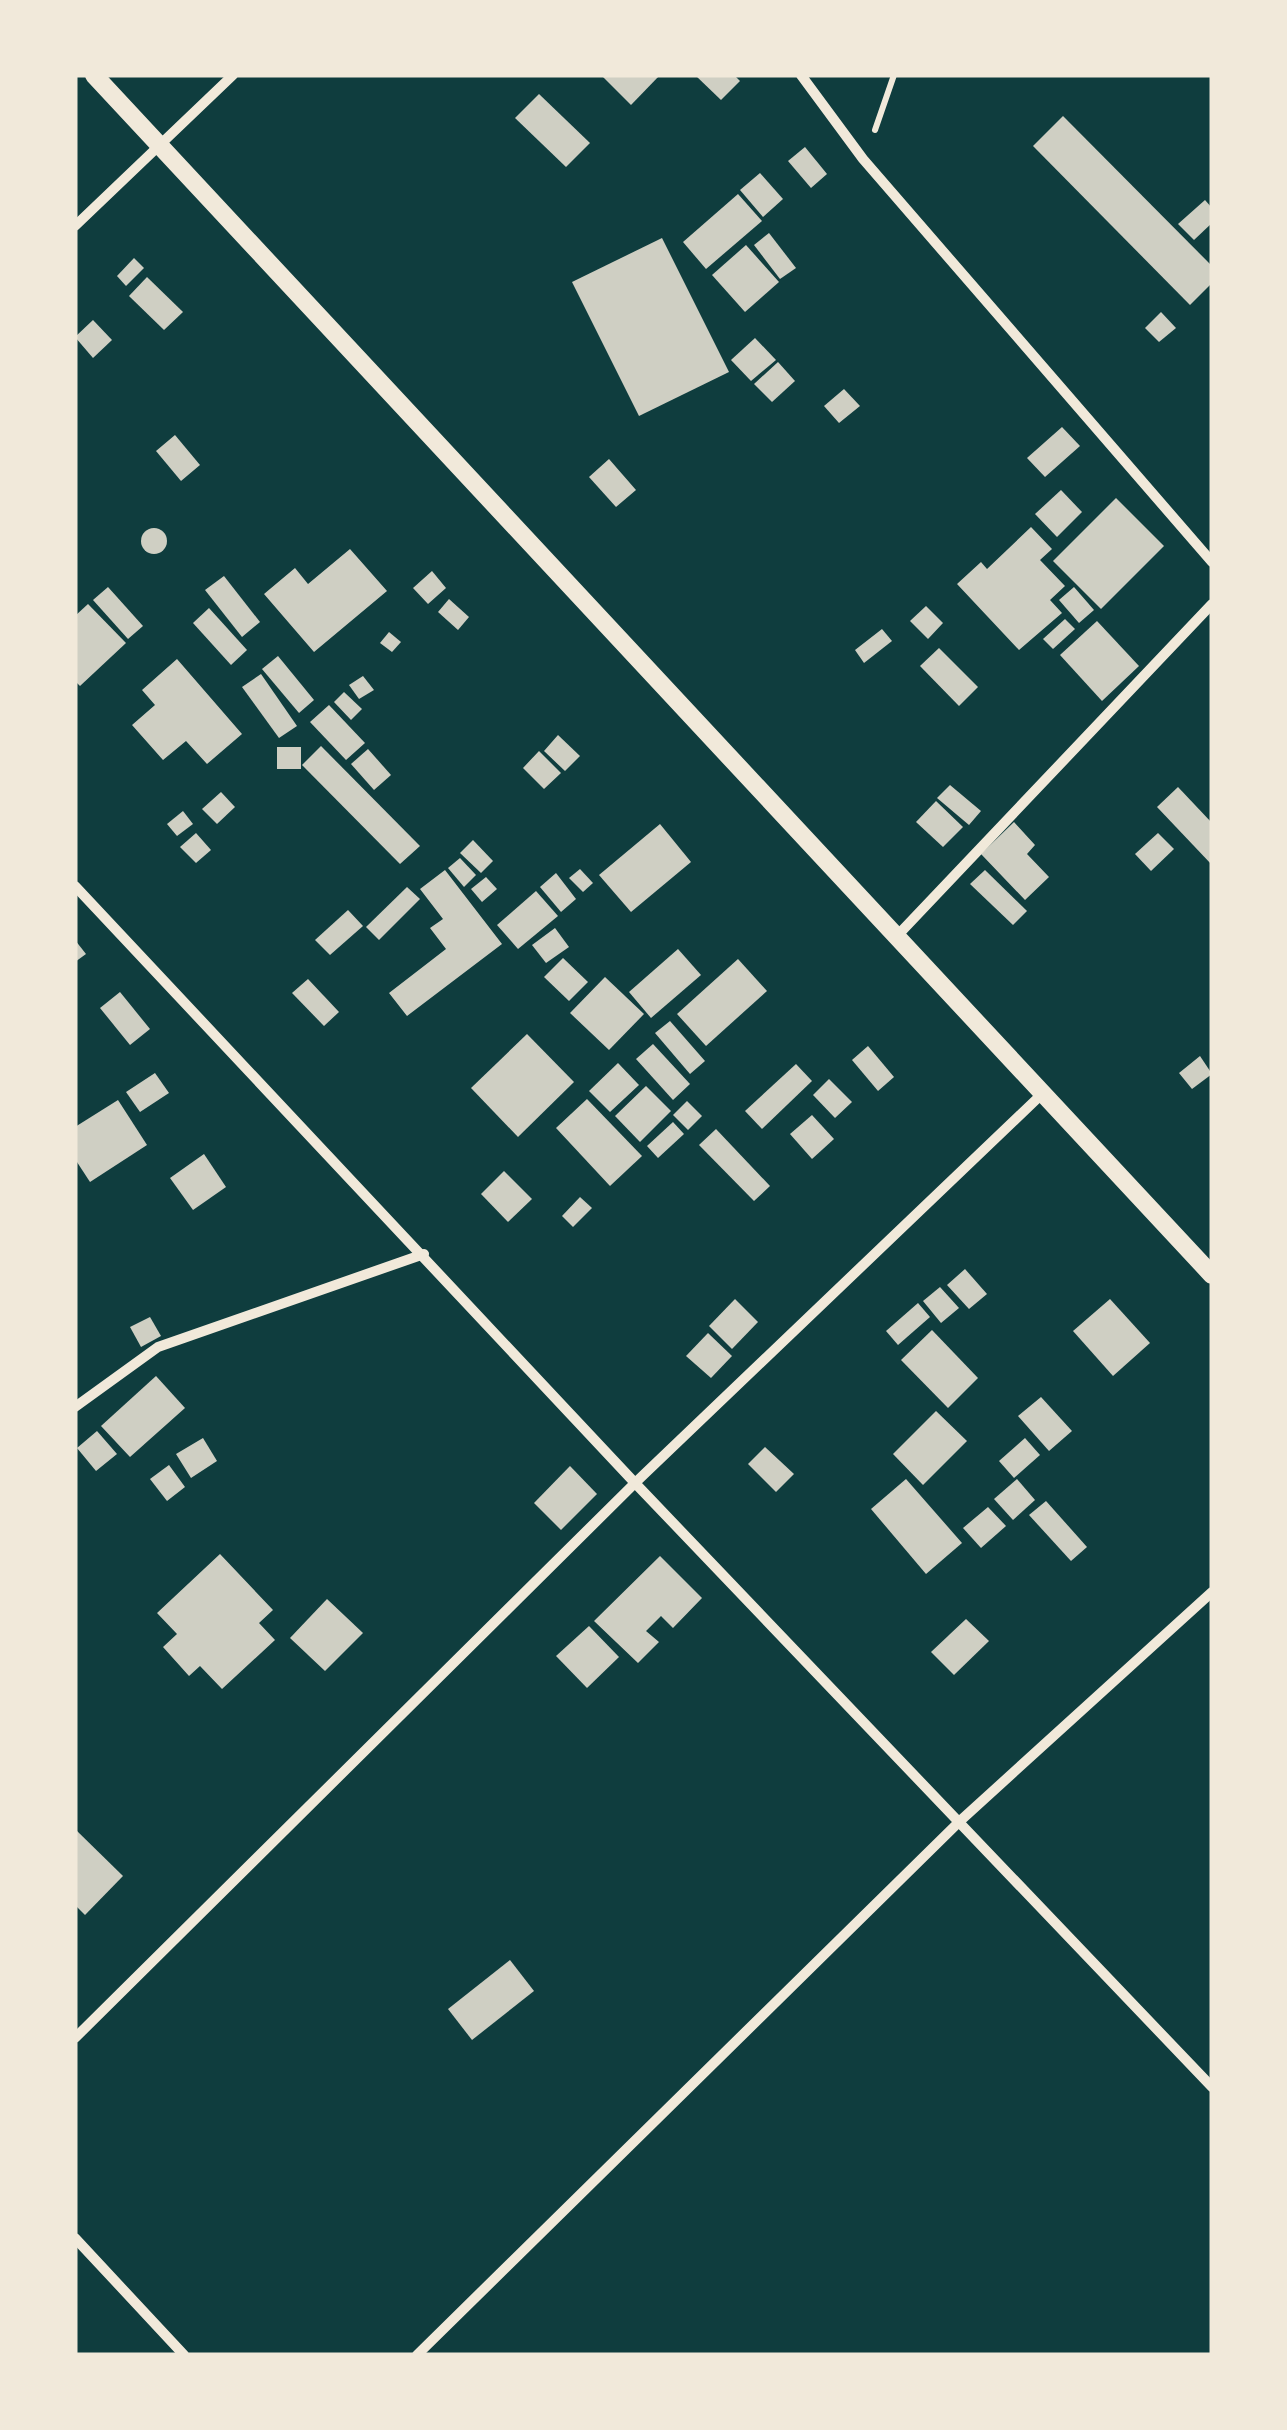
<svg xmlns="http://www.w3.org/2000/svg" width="1287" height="2430" font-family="Commissioner,sans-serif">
  <rect width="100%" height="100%" fill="#0f3d3e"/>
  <g fill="#cfcfc3">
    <polygon points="601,75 660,75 631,105"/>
    <polygon points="695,75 734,75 740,81 721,100"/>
    <polygon points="539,94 590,143 566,167 515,118"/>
    <polygon points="1063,116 1212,266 1212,283 1190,305 1033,146"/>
    <polygon points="805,147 827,174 811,188 788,161"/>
    <polygon points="760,173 783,199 763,217 740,190"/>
    <polygon points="738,194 762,221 706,269 683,242"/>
    <polygon points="1205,200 1212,208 1212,223 1194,240 1178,224"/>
    <polygon points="769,233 796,268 780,279 754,245"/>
    <polygon points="662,238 729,372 639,416 572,282"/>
    <polygon points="746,245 779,282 745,312 712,275"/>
    <polygon points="134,258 144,268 126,286 117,276"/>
    <polygon points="147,277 183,312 164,330 129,296"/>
    <polygon points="1161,312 1176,328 1159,342 1145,328"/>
    <polygon points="93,320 112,340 93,358 75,337"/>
    <polygon points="755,338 776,360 751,381 731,360"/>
    <polygon points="778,362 795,381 772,402 754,384"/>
    <polygon points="844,389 860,406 839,423 824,406"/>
    <polygon points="1062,427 1080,446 1045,477 1027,458"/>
    <polygon points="175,435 200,465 181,481 156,451"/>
    <polygon points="609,459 636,490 616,507 589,477"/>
    <polygon points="1061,490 1082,512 1057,537 1035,514"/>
    <polygon points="1116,498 1164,546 1101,609 1053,561"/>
    <polygon points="1031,527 1052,549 1040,560 1065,586 1050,600 1062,613 1019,650 957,584 981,562 987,569"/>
    <circle cx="154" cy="541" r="13"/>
    <polygon points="350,549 387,591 314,652 264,594 295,568 308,584"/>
    <polygon points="432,571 446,588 428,604 413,588"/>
    <polygon points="224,576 260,622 242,637 205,590"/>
    <polygon points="108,587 143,626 128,639 93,600"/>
    <polygon points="1074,587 1094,610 1079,623 1059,600"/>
    <polygon points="449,599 469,617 458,630 438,612"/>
    <polygon points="88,604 126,643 80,686 75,681 75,616"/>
    <polygon points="926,606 943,623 928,639 910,621"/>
    <polygon points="209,608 247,650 231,665 193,623"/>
    <polygon points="1065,619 1075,629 1053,649 1043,639"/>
    <polygon points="1097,621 1139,666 1102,701 1060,655"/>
    <polygon points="882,629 892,641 864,663 855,650"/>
    <polygon points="389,632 401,642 392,652 380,643"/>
    <polygon points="939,648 978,687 959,706 920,666"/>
    <polygon points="278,656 314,700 299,713 262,669"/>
    <polygon points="177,659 242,734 207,764 186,741 163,760 132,725 155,705 142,690"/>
    <polygon points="261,674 297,726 279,738 242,687"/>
    <polygon points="363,676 374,690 359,699 349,685"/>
    <polygon points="344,692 362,709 351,720 334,702"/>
    <polygon points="329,705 365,743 346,760 310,722"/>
    <polygon points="558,735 580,756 565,771 544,751"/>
    <polygon points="321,746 420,846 400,864 302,765"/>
    <rect x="277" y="747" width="24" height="22"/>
    <polygon points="368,749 391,775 374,790 351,764"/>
    <polygon points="539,751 561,773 544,789 523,768"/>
    <polygon points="950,785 981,811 969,825 937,798"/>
    <polygon points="1178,787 1212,823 1212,865 1157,807"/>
    <polygon points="221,792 235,807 217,824 202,809"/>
    <polygon points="936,801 963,827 943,847 916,822"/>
    <polygon points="183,811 193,824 177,836 167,824"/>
    <polygon points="1014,822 1035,845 1027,854 1049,877 1025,900 981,854"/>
    <polygon points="660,824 691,862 631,912 599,875"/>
    <polygon points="196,833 211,850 196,863 180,847"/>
    <polygon points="1158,833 1174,849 1151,871 1135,854"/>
    <polygon points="473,840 493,861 481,873 460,853"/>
    <polygon points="460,858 476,875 464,887 448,868"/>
    <polygon points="580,869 593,883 583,892 569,878"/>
    <polygon points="445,870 502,944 407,1016 389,993 446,949 430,928 443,919 420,889"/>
    <polygon points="985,870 1027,911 1013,925 970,884"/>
    <polygon points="556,873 576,899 561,912 540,887"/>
    <polygon points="486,877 497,889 482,902 471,889"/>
    <polygon points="407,887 420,899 379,940 366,927"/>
    <polygon points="536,891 558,916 518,949 497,925"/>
    <polygon points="348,910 363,926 330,955 315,940"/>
    <polygon points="555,928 569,947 546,963 532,945"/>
    <polygon points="75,940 86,954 75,962"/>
    <polygon points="678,949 701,975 651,1018 629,992"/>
    <polygon points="563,958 588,982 569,1001 544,977"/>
    <polygon points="738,959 767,991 706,1046 677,1014"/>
    <polygon points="605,977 644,1014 609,1050 570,1013"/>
    <polygon points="308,979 339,1012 324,1026 292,993"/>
    <polygon points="120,992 150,1029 130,1045 100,1008"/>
    <polygon points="670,1021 705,1061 690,1074 655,1033"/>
    <polygon points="527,1034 574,1082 518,1137 471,1088"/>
    <polygon points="653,1044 690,1084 673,1100 636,1059"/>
    <polygon points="868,1046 894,1077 878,1091 852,1060"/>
    <polygon points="1200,1056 1212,1074 1192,1089 1179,1073"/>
    <polygon points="618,1063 639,1085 610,1112 589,1091"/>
    <polygon points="796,1064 812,1081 762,1129 745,1111"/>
    <polygon points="155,1073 169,1093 140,1112 126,1092"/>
    <polygon points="829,1079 852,1102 835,1118 813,1095"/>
    <polygon points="646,1086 671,1111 640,1142 615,1116"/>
    <polygon points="587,1099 642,1156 610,1186 556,1128"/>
    <polygon points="118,1100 147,1145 90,1182 75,1159 75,1127"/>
    <polygon points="687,1101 702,1116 688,1130 673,1115"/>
    <polygon points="812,1115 834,1139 812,1159 790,1134"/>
    <polygon points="673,1122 684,1134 658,1158 647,1146"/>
    <polygon points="716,1129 770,1186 754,1201 699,1145"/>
    <polygon points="204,1154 226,1187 193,1210 170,1178"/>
    <polygon points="504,1171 532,1199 508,1222 481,1194"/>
    <polygon points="580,1197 592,1208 573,1227 562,1216"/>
    <polygon points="965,1269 987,1294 969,1309 947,1285"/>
    <polygon points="940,1287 959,1308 941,1323 923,1301"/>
    <polygon points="735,1299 758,1322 732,1349 709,1326"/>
    <polygon points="1110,1299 1150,1343 1113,1376 1073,1331"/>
    <polygon points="918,1303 930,1317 898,1345 886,1331"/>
    <polygon points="150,1317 161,1336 141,1347 130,1327"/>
    <polygon points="932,1330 978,1378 948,1408 901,1360"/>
    <polygon points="708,1333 732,1356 711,1378 686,1356"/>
    <polygon points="156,1376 185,1408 130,1457 101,1426"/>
    <polygon points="1041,1397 1072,1431 1049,1451 1018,1416"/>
    <polygon points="936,1411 967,1441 923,1485 893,1454"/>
    <polygon points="97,1431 117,1454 96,1471 77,1448"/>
    <polygon points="203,1438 217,1461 191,1478 176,1454"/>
    <polygon points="1025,1438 1040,1455 1014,1478 999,1461"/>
    <polygon points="765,1447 794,1474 776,1492 748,1464"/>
    <polygon points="169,1465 185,1487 167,1501 150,1479"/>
    <polygon points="570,1466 597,1494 561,1530 534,1503"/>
    <polygon points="906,1479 962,1543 926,1574 871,1509"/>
    <polygon points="1017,1479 1035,1500 1013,1520 994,1499"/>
    <polygon points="1046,1501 1087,1547 1071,1561 1029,1515"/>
    <polygon points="988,1507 1006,1526 981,1548 963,1528"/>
    <polygon points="220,1554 273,1610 259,1623 275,1640 222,1689 200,1666 189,1676 163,1647 177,1634 157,1613"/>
    <polygon points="660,1556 702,1598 673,1628 661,1616 646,1631 659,1642 638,1663 594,1621"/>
    <polygon points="327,1599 363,1633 325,1671 290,1638"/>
    <polygon points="966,1619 989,1641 954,1675 931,1652"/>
    <polygon points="589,1626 619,1657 587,1688 556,1656"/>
    <polygon points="75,1829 123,1876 85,1915 75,1905"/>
    <polygon points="510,1960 534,1991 472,2040 448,2009"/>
  </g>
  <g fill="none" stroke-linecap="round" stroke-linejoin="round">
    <polyline stroke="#f1e9da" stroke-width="6" points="875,130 894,75"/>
    <g stroke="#f1e9da" stroke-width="10">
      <polyline points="801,75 863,159 1212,562"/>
      <polyline points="75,226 233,75"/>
      <polyline points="75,886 635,1483 1212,2087"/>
      <polyline points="897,936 1212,604"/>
      <polyline points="75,1407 158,1347 424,1254"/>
      <polyline points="75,2038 635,1483 1043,1093"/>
      <polyline points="75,2238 184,2355"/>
      <polyline points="417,2355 960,1821 1212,1592"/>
    </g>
    <polyline stroke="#f1e9da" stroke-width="18" points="94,75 1212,1275"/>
  </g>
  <rect width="1287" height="2430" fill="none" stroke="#f1e9da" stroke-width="155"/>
</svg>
